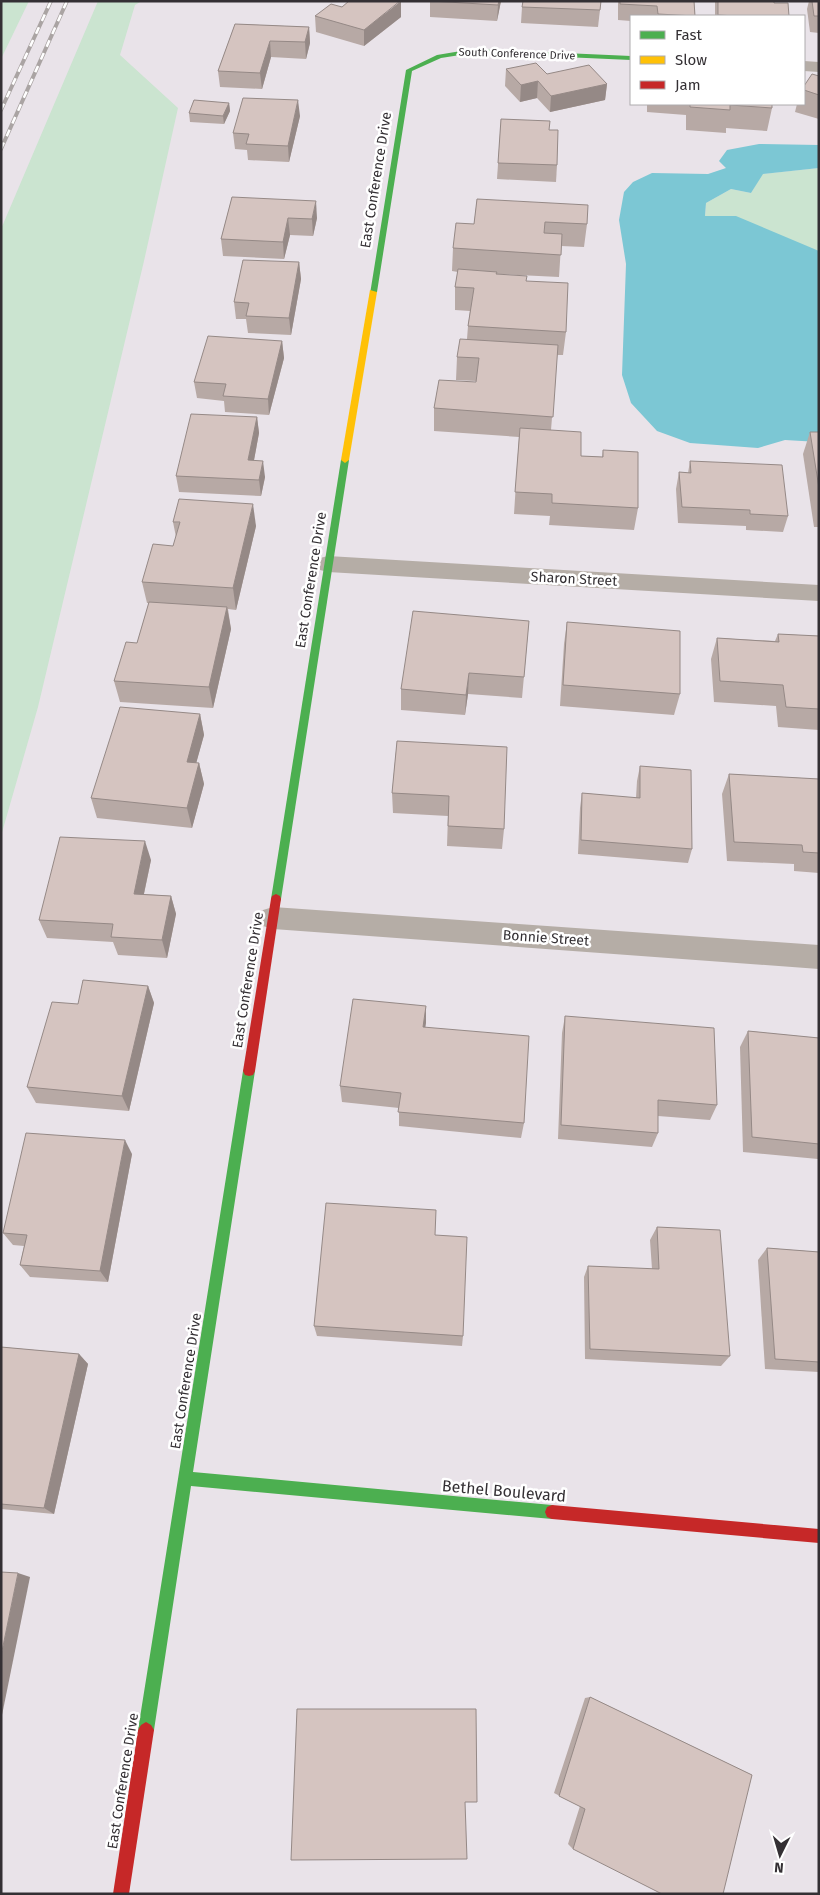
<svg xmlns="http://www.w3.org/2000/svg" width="820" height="1895" font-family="'Fira Sans',sans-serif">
  <rect width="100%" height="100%" fill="#e9e3e9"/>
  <g fill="#cbe4d0">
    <polygon points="1,1 29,1 1,59"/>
    <polygon points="98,1 142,1 135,5 120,55 178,108 144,261 38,707 1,836 1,229"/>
    <polygon points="819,168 819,251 705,216 706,203 731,189 751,193 762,174"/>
  </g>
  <polygon fill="#7cc7d4" points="759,144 819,145 819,168 763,174 751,193 731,189 706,203 705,216 736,216 819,251 819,442 785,440 758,448 690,443 657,431 631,403 622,375 626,264 619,220 624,192 633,182 652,173 708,174 726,168 719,161 727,150"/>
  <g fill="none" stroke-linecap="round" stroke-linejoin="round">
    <g fill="#b5ada6" fill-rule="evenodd">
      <polygon points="804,61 819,62 819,72 804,71"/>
      <polygon points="328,556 819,585 819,601 328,572 320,570 317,564 320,558"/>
      <polygon points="273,907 819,945 819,969 273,929 263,926 259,918 263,910"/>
    </g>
    <g fill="#4caf50" fill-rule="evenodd">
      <polygon points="473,49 631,56 631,60 473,53 441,58 412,71 377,292 370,294 406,70 437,55"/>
      <polygon points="345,457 349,460 281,899 280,902 272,902 271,899 341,460"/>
      <polygon points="249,1066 253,1067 255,1071 193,1472 552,1505 557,1507 559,1512 557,1517 552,1519 191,1486 154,1730 151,1735 146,1738 141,1735 138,1730 243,1071 245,1067"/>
    </g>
    <polygon fill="#ffc107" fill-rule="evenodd" points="370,290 377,292 349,460 345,463 341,460"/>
    <g fill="#c62828" fill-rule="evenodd">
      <polygon points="276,894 280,896 281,899 255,1071 253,1075 249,1076 245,1075 243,1071 271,899 272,896"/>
      <polygon points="552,1505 819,1529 819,1543 552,1519 547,1517 545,1512 547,1507"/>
      <polygon points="146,1722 151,1725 154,1730 129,1894 113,1894 138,1730 141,1725"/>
    </g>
    <g stroke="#aaa4a3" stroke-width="4">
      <g id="rail">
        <polyline points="1,110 51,1"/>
        <polyline points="1,149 67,1"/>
      </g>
    </g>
    <use href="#rail" stroke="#fff" stroke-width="2.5" stroke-dasharray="7" stroke-linecap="butt"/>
  </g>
  <g fill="#b7a9a5">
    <polygon points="430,1 501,1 497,21 430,17"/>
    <polygon points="601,1 598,27 521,23 522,7"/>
    <polygon points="618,1 694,1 695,16 631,16 631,21 618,20"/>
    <polygon points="715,1 774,1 774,3 789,16 715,16"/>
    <polygon points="809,1 819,1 819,33 810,32 807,9"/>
    <polygon points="342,7 401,17 364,46 316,32 315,16"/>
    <polygon points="235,24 309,27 310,43 306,59 271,57 262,89 220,87 218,71"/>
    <polygon points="506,69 547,74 607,84 605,100 550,112 537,98 520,102 505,86"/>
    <polygon points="819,76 819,119 795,112 797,104 804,104 804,86"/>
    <polygon points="229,103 230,111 224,124 190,122 189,113"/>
    <polygon points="647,104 772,104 772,108 767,131 726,128 726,133 686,130 686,115 647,112"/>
    <polygon points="300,116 289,162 248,160 247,150 235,149 233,133"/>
    <polygon points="501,119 549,130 557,165 556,182 497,179"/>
    <polygon points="232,197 317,218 313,236 290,235 284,259 223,256 221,239"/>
    <polygon points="477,199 587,224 584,247 561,246 559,277 497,274 526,281 566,332 563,355 557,355 551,430 581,456 602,457 603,450 638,508 634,530 549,525 550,516 514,514 519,437 434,431 434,408 476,382 476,381 456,380 457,357 467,339 468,326 470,311 455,310 455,287 458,272 452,271 453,248 474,224"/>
    <polygon points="299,262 301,279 291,335 248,333 246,319 236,319 234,302"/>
    <polygon points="282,341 284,358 269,415 225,412 224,401 197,398 194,382"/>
    <polygon points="257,417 259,433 254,460 265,477 261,496 179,492 176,476"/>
    <polygon points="810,432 819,432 819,527 814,527 803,454"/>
    <polygon points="690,461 788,516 783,532 746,530 746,526 678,523 676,489 679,472 688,473"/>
    <polygon points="173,522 256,526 236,610 228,609 231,629 213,708 120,702 114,681 137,643 149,603 147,603 142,582 173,546 176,537"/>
    <polygon points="529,621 522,698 468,694 465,715 401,710 401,689"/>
    <polygon points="567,622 680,694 674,715 560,706 564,644"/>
    <polygon points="778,634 819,636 819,730 778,727 776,706 714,702 711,659 717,638 775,641"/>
    <polygon points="200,714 204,735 196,763 199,763 204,784 192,828 97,818 91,798"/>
    <polygon points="397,741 504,829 502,849 447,846 448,816 393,813 392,793"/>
    <polygon points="640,766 692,849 688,863 578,854 580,808 582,793 636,798 637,781"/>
    <polygon points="729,774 819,779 819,873 794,871 794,864 727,861 722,794"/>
    <polygon points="151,860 144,894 171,896 176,914 167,958 118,955 113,942 47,938 39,920"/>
    <polygon points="148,986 154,1003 129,1111 36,1103 27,1087 78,1004"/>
    <polygon points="426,1006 425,1027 524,1123 521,1138 399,1126 399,1108 342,1102 340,1086"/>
    <polygon points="565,1016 717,1105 710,1120 658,1116 658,1133 652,1147 558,1139 562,1033"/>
    <polygon points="748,1031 819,1038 819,1158 818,1159 743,1152 740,1047"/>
    <polygon points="132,1154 108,1282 30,1277 20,1265 24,1246 13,1245 3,1233"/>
    <polygon points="657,1227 730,1356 721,1366 585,1359 584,1277 588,1266 652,1269 650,1240"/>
    <polygon points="435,1235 463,1336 462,1346 317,1336 314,1326"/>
    <polygon points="767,1248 819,1252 819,1372 765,1369 758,1260"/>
    <polygon points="1,1347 79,1354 88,1364 54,1514 1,1509"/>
    <polygon points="590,1697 752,1775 573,1849 568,1844 580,1806 554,1793 585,1698"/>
  </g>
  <g fill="#958986">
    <polygon points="401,1 401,17 364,46 364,30"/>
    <polygon points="499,1 501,1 497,21 498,5"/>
    <polygon points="309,27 310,43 306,59 305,42"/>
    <polygon points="270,41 271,57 262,89 260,73"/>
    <polygon points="538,81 537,98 520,102 521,85"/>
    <polygon points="607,84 605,100 550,112 551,96"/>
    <polygon points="298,100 300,116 289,162 288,146"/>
    <polygon points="229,103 230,111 224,124 223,116"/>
    <polygon points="316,201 317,218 313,236 312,219"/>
    <polygon points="288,218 290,235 284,259 283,242"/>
    <polygon points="299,262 301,279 291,335 289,318"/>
    <polygon points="282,341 284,358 269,415 268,399"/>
    <polygon points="257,417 259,433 251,476 248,460"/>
    <polygon points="263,461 265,477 261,496 259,480"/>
    <polygon points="253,504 256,526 236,610 233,588"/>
    <polygon points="227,607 231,629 213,708 209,687"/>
    <polygon points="469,673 468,694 465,715 466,695"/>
    <polygon points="200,714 204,735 191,782 187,762"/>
    <polygon points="199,763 204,784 192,828 187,808"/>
    <polygon points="145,841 151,860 140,912 134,894"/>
    <polygon points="171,896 176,914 167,958 162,940"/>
    <polygon points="148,986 154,1003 129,1111 122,1096"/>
    <polygon points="426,1006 426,1023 423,1043 423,1027"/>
    <polygon points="125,1140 132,1154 108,1282 100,1271"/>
    <polygon points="79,1354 88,1364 54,1514 44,1508"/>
    <polygon points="18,1573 30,1577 1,1720 1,1656"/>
  </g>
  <g fill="#d5c4c0" stroke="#958986">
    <polygon points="349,1 400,1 364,30 315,16 331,4 342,7"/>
    <polygon points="430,1 499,1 498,5"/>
    <polygon points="523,1 601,1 600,10 522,7"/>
    <polygon points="620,1 694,1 695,16 658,14 657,6 620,4"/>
    <polygon points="718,1 774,1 774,3 788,3 789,16 736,16 718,15"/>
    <polygon points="812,1 819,1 819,16 814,16"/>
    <polygon points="235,24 309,27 305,42 270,41 260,73 218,71"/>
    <polygon points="536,63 547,74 589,65 607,84 551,96 538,81 521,85 506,69"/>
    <polygon points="812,74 819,76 819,95 804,90 804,86"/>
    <polygon points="243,98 298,100 288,146 246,144 249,134 233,133"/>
    <polygon points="194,100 229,103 223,116 189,113"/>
    <polygon points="690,104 772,104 772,108 730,105 730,110 690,107"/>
    <polygon points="501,119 550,121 549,130 558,130 557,165 498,163"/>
    <polygon points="232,197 316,201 312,219 288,218 283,242 221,239"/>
    <polygon points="477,199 588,205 587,224 545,222 544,233 562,234 561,255 453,248 456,223 474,224"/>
    <polygon points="243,260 299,262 289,318 246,316 249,303 234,302"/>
    <polygon points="458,269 497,272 496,274 527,276 526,281 568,283 566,332 468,326 474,288 455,287"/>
    <polygon points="208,336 282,341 268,399 223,396 226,384 194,382"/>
    <polygon points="460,339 558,345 553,417 434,408 439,380 476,382 479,358 457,357"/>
    <polygon points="191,414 257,417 248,460 263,461 259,480 176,476"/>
    <polygon points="520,428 581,432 581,456 603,457 603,450 638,452 638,508 552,503 552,494 515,492"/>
    <polygon points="810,432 819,432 819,488"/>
    <polygon points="690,461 782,465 788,516 750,514 750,510 682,507 679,472 691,473"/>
    <polygon points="179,499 253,504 233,588 142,582 153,544 173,546 180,522 173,522"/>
    <polygon points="149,602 227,607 209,687 114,681 126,642 137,643"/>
    <polygon points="413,611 529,621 524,677 469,673 466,695 401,689"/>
    <polygon points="567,622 680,631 680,694 563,685"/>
    <polygon points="778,634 819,636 819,709 786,707 783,685 720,681 717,638 779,642"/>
    <polygon points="120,707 200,714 187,762 199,763 187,808 91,798"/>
    <polygon points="397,741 507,747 504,829 448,826 449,796 392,793"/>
    <polygon points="640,766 691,770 692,849 581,840 582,793 640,798"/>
    <polygon points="729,774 819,779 819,853 803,852 802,845 734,842"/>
    <polygon points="60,837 145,841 134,894 171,896 162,940 111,937 113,924 39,920"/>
    <polygon points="83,980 148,986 122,1096 27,1087 52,1002 78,1004"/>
    <polygon points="353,999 426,1006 423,1027 529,1036 524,1123 398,1112 401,1093 340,1086"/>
    <polygon points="565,1016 714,1028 717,1105 658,1100 658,1133 561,1125"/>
    <polygon points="748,1031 819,1038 819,1144 752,1137"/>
    <polygon points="26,1133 125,1140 100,1271 20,1265 27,1235 3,1233"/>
    <polygon points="326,1203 436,1210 435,1235 467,1237 463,1336 314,1326"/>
    <polygon points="657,1227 720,1230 730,1356 590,1349 588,1266 659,1269"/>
    <polygon points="767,1248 819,1252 819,1362 775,1359"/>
    <polygon points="1,1347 79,1354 44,1508 1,1504"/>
    <polygon points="1,1572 18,1573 1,1656"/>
    <polygon points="590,1697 752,1775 723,1894 662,1894 573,1849 585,1809 559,1796"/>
    <polygon points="297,1709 476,1709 477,1802 465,1802 467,1859 291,1860"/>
  </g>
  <g text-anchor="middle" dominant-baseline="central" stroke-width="5" stroke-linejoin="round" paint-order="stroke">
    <g font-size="11" fill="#343034" stroke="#fff">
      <text transform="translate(517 54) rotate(2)">South Conference Drive</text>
    </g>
    <g font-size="14" fill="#343034" stroke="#fff">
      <text transform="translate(376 180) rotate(-81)">East Conference Drive</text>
      <text transform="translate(574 579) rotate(3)">Sharon Street</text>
      <text transform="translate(311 580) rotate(-81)">East Conference Drive</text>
      <text transform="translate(546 938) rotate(4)">Bonnie Street</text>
      <text transform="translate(248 980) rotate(-81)">East Conference Drive</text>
      <text transform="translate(186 1381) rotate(-81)">East Conference Drive</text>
      <text transform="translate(123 1781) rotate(-81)">East Conference Drive</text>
    </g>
    <g font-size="16" fill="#343034" stroke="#fff">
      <text transform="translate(504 1491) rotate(5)">Bethel Boulevard</text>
    </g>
  </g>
  <rect width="820" height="1895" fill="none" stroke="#343034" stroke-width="5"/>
  <rect x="630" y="15" width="175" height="90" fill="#ffffff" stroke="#aeacae"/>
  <rect x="640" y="31" width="25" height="8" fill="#4caf50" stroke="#aeacae"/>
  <text x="675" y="40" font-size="15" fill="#343034">Fast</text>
  <rect x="640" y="56" width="25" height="8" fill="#ffc107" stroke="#aeacae"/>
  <text x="675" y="65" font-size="15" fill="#343034">Slow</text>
  <rect x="640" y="81" width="25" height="8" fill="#c62828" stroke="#aeacae"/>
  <text x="675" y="90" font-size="15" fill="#343034">Jam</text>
  <g transform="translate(780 1855) rotate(185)" stroke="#ffffff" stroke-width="4" paint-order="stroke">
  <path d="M0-4L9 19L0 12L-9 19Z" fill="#343034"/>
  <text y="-8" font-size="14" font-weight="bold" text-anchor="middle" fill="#343034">N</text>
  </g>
</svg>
